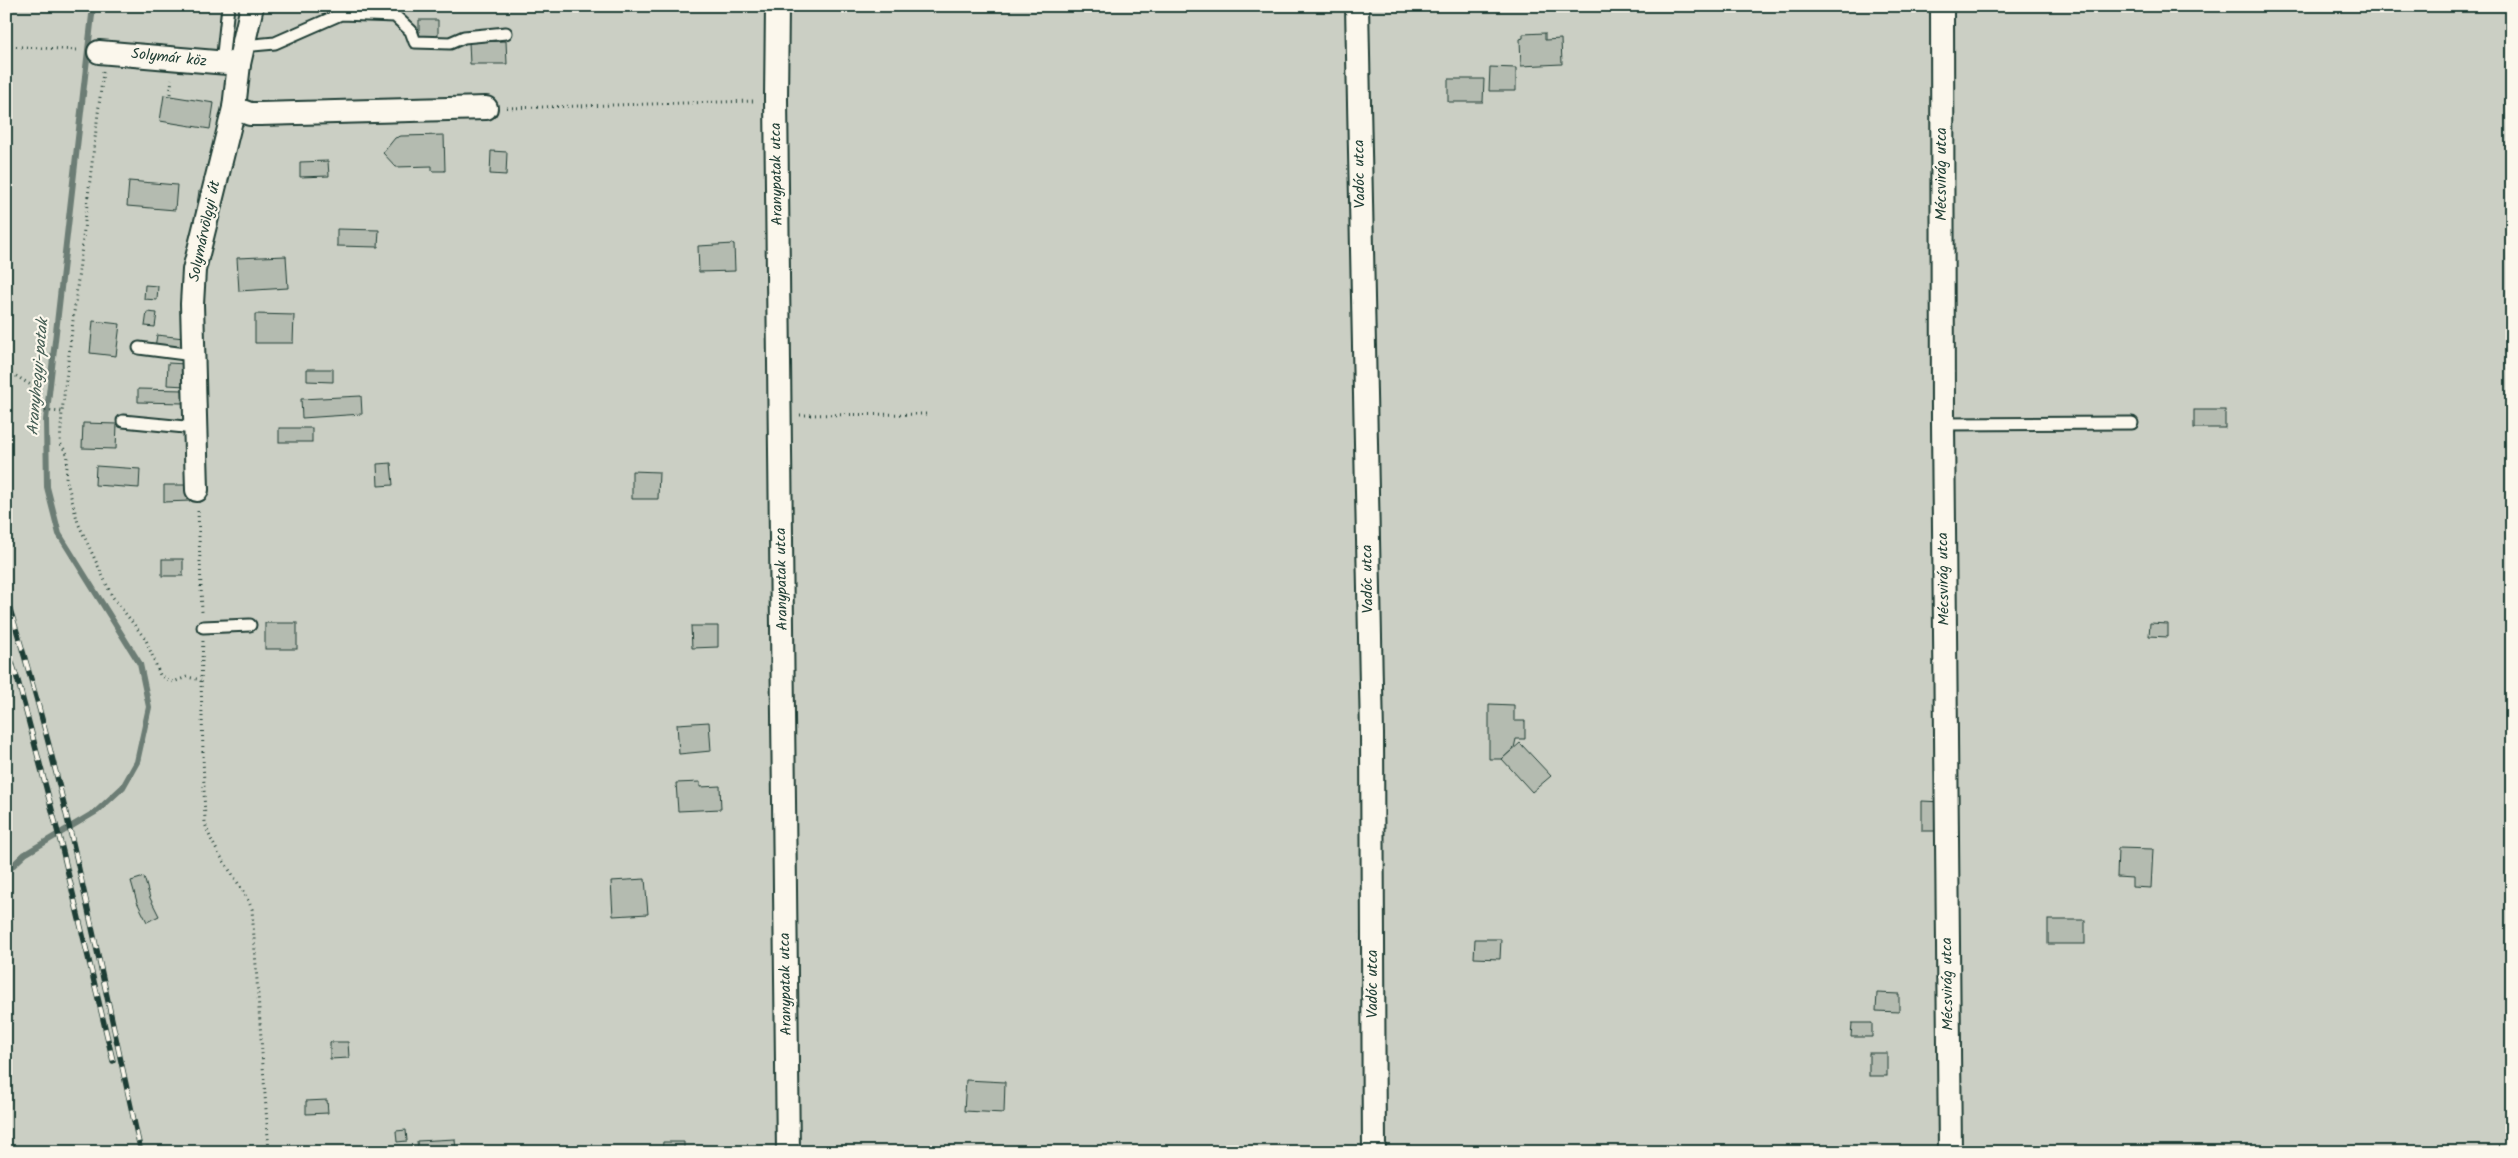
<svg xmlns="http://www.w3.org/2000/svg" width="2518" height="1158" font-family="Kalam,sans-serif">
  <rect width="100%" height="100%" fill="#eeece1"/>
  <filter id="ink" filterUnits="userSpaceOnUse"><feTurbulence type="fractalNoise" baseFrequency=".02" numOctaves="2"/><feDisplacementMap in="SourceGraphic" scale="10" xChannelSelector="R" yChannelSelector="G"/><feConvolveMatrix kernelMatrix="1 2 1 2 8 2 1 2 1" color-interpolation-filters="sRGB"/></filter>
  <g filter="url(#ink)">
    <rect fill="#cbcfc4" stroke="#75867c" x="6" y="6" width="2506" height="1146"/>
    <g fill="none" stroke-linecap="round" stroke-linejoin="round">
      <polyline stroke="#6c7d74" stroke-width="6" points="6,872 25,854 97,811 123,787 137,762 149,707 140,664 59,534 47,487 46,420 93,6"/>
    </g>
    <g fill="#b4bbb0" stroke="#1f3d34">
      <polygon points="419,20 438,20 438,37 419,38"/>
      <polygon points="1545,33 1545,40 1561,39 1562,64 1521,66 1520,39 1523,38 1523,34"/>
      <polygon points="506,41 507,64 470,64 469,42"/>
      <polygon points="1490,67 1516,68 1516,91 1489,91"/>
      <polygon points="1448,79 1484,79 1483,102 1448,102"/>
      <polygon points="164,95 214,103 210,129 160,121"/>
      <polygon points="444,135 445,171 432,171 432,166 396,167 383,153 395,138 401,136"/>
      <polygon points="491,151 507,152 506,175 490,174"/>
      <polygon points="328,161 329,176 300,177 300,162"/>
      <polygon points="129,181 177,185 175,210 127,206"/>
      <polygon points="199,191 209,193 205,212 196,211"/>
      <polygon points="337,229 379,230 378,247 337,246"/>
      <polygon points="734,244 735,271 699,272 698,246"/>
      <polygon points="286,256 288,288 239,291 237,258"/>
      <polygon points="145,285 158,286 157,300 144,299"/>
      <polygon points="147,312 157,313 155,327 145,326"/>
      <polygon points="255,314 294,315 293,343 255,343"/>
      <polygon points="93,321 120,324 116,356 90,353"/>
      <polygon points="157,335 184,338 182,350 155,347"/>
      <polygon points="168,363 186,364 186,386 167,385"/>
      <polygon points="307,369 333,369 333,382 307,381"/>
      <polygon points="138,389 184,390 184,403 138,402"/>
      <polygon points="361,396 362,414 302,418 301,399"/>
      <rect x="2194" y="410" width="31" height="18"/>
      <polygon points="83,423 117,424 116,449 82,448"/>
      <rect x="279" y="428" width="33" height="14"/>
      <polygon points="391,463 393,485 378,486 377,464"/>
      <polygon points="96,466 140,469 139,488 95,485"/>
      <polygon points="632,471 659,472 658,499 632,499"/>
      <polygon points="164,485 190,485 190,501 164,502"/>
      <rect x="162" y="559" width="21" height="17"/>
      <rect x="265" y="623" width="32" height="26"/>
      <polygon points="2150,623 2168,624 2168,637 2149,636"/>
      <polygon points="691,626 718,626 718,647 692,648"/>
      <polygon points="1489,704 1514,705 1514,721 1525,721 1525,739 1516,739 1514,748 1502,759 1489,759"/>
      <polygon points="709,722 711,751 679,754 677,724"/>
      <polygon points="1520,743 1551,776 1532,792 1502,759"/>
      <polygon points="700,782 700,787 720,786 721,809 678,811 676,783"/>
      <polygon points="1922,801 1942,802 1942,831 1922,831"/>
      <polygon points="2118,848 2153,849 2151,888 2132,887 2132,878 2117,877"/>
      <polygon points="144,877 150,898 159,916 147,922 137,902 131,881"/>
      <polygon points="645,879 648,914 613,916 611,881"/>
      <rect x="2048" y="920" width="37" height="24"/>
      <polygon points="1475,939 1501,939 1500,959 1474,958"/>
      <polygon points="1877,993 1899,994 1899,1012 1876,1011"/>
      <polygon points="1852,1023 1872,1023 1872,1037 1851,1037"/>
      <polygon points="330,1042 348,1042 349,1058 330,1059"/>
      <rect x="1869" y="1053" width="18" height="23"/>
      <polygon points="966,1080 1005,1082 1004,1113 964,1111"/>
      <polygon points="327,1100 328,1113 306,1114 306,1101"/>
      <polygon points="406,1130 407,1141 397,1142 396,1131"/>
      <polygon points="455,1139 456,1152 418,1152 417,1141"/>
      <polygon points="663,1142 684,1142 684,1152 662,1152"/>
      <polygon points="981,1150 981,1152 944,1151"/>
    </g>
    <g fill="none" stroke-linecap="round" stroke-linejoin="round">
      <g stroke="#1f3d34" stroke-width="15">
        <g id="lane">
          <polyline points="243,46 275,43 341,14 395,16 411,31 415,42 450,43 464,37 506,33"/>
          <polyline points="222,63 228,6"/>
          <polyline points="139,348 193,355"/>
          <polyline points="123,421 195,428"/>
          <polyline points="1943,424 2132,423"/>
          <polyline points="203,627 250,625"/>
        </g>
      </g>
      <g stroke="#1f3d34" stroke-width="26">
        <g id="street">
          <polyline points="777,6 776,99 788,1152"/>
          <polyline points="1357,6 1372,734 1374,1152"/>
          <polyline points="1942,6 1943,424 1950,1152"/>
          <polyline points="99,52 239,64"/>
          <polyline points="234,108 250,114 260,114 486,108"/>
          <polyline points="197,490 192,304 194,270 234,108 239,64 252,6"/>
        </g>
      </g>
      <g stroke="#1f3d34" stroke-width="3" stroke-dasharray="1 4" stroke-linecap="butt">
        <polyline points="6,46 78,50"/>
        <polyline points="103,72 62,412 60,443 68,455 66,478 78,523 112,596 146,640 160,675 173,682 187,677 201,680"/>
        <polyline points="170,94 172,79"/>
        <polyline points="507,108 755,101"/>
        <polyline points="16,376 31,385 39,410 62,412"/>
        <polyline points="800,415 927,414"/>
        <polyline points="198,511 202,612"/>
        <path d="M203,641L201,680L205,823C214,855 239,878 252,909L269,1152"/>
      </g>
      <use href="#lane" stroke="#fbf7ec" stroke-width="11"/>
      <use href="#street" stroke="#fbf7ec" stroke-width="22"/>
      <g stroke="#1f3d34" stroke-width="5.5">
        <g id="rail">
          <path d="M6,597C65,778 99,967 141,1152"/>
          <polyline points="6,645 18,681 62,848 113,1061"/>
        </g>
      </g>
      <use href="#rail" stroke="#fbf7ec" stroke-width="4" stroke-dasharray="11" stroke-linecap="butt"/>
    </g>
  </g>
  <g text-anchor="middle" dominant-baseline="central" stroke-width="4.5" stroke-linejoin="round" paint-order="stroke">
    <g font-size="15" fill="#1f3d34" stroke="#fbf7ec">
      <text transform="translate(169 58) rotate(6)">Solymár köz</text>
      <text transform="translate(777 174) rotate(-91)">Aranypatak utca</text>
      <text transform="translate(1360 174) rotate(-91)">Vadóc utca</text>
      <text transform="translate(1942 174) rotate(-90)">Mécsvirág utca</text>
      <text transform="translate(205 231) rotate(-78)">Solymárvölgyi út</text>
      <text transform="translate(782 579) rotate(-91)">Aranypatak utca</text>
      <text transform="translate(1368 579) rotate(-91)">Vadóc utca</text>
      <text transform="translate(1944 579) rotate(-91)">Mécsvirág utca</text>
      <text transform="translate(786 984) rotate(-91)">Aranypatak utca</text>
      <text transform="translate(1373 984) rotate(-90)">Vadóc utca</text>
      <text transform="translate(1948 984) rotate(-91)">Mécsvirág utca</text>
    </g>
    <g font-size="16" font-style="italic" fill="#455d54" stroke="#fbf7ec">
      <text transform="translate(38 377) rotate(-85)">Aranyhegyi-patak</text>
    </g>
  </g>
  <rect width="2518" height="1158" fill="none" stroke="#fbf7ec" stroke-width="25"/>
  <rect x="12" y="12" width="2493" height="1133" fill="none" stroke="#1f3d34" stroke-width="2" filter="url(#ink)"/>
</svg>
